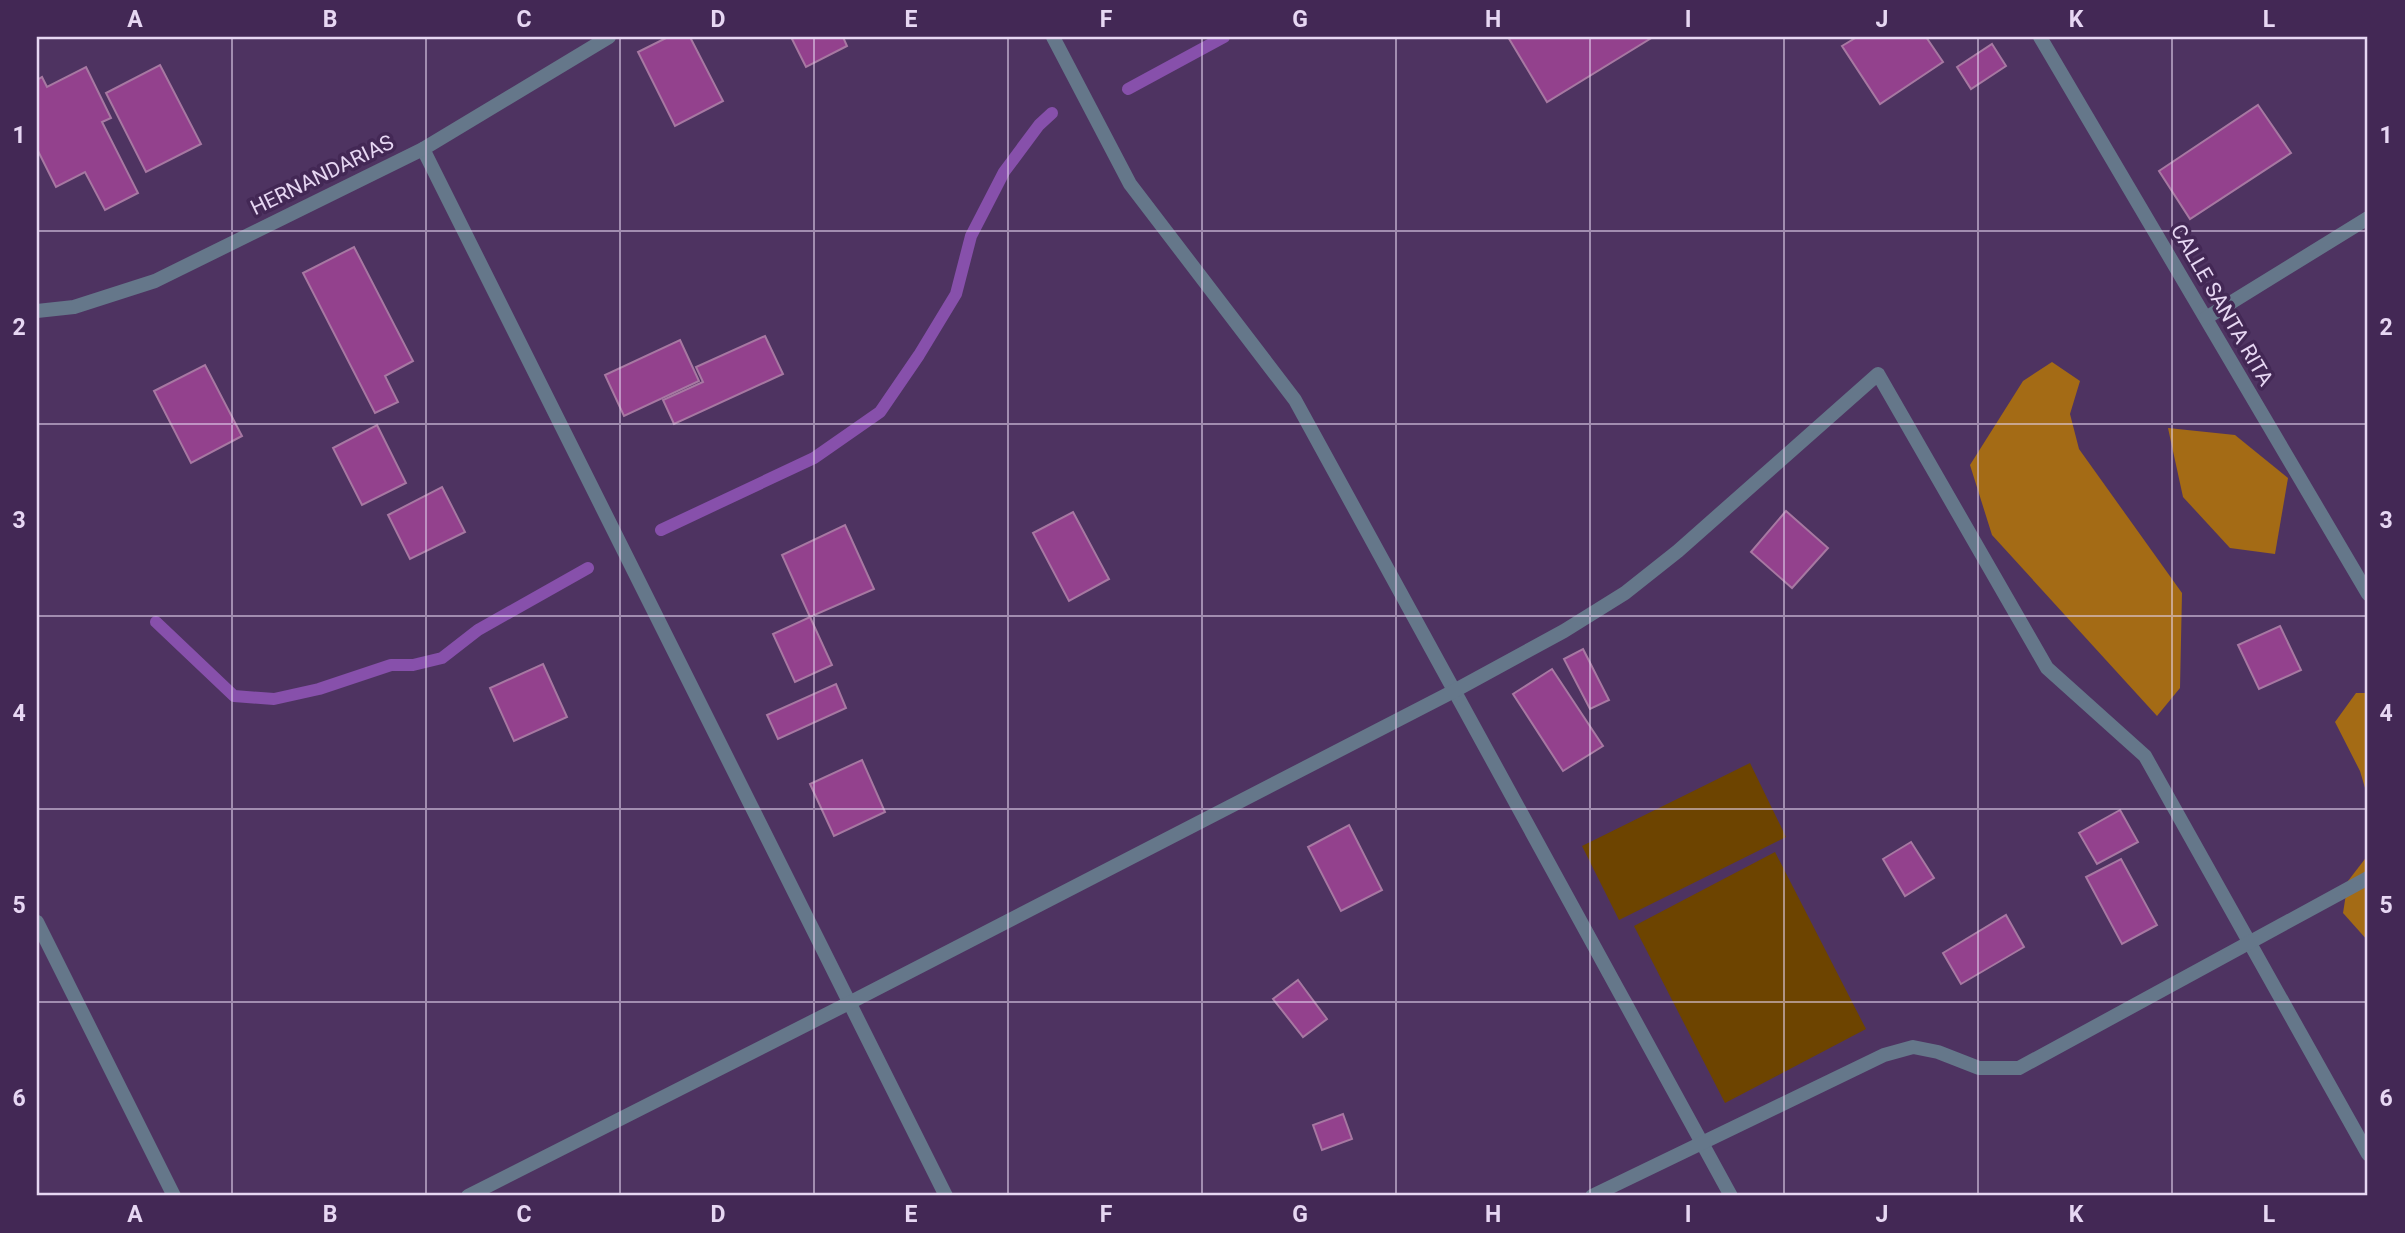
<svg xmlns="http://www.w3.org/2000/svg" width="2405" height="1233" font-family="Roboto,sans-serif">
  <rect width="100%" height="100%" fill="#4e3361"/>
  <g fill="#6d4400">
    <polygon points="1750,763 1786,837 1619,920 1582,846"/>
    <polygon points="1775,852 1866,1029 1725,1103 1634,926"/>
  </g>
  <g fill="#a46b15">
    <polygon points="2052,362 2080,381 2070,414 2079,449 2182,593 2180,688 2157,716 1992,535 1970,465 2023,381"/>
    <polygon points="2168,428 2235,435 2288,478 2275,554 2230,548 2183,497"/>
    <polygon points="2356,693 2368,693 2368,798 2360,771 2335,722"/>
    <polygon points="2368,855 2368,941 2343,913 2348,881"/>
  </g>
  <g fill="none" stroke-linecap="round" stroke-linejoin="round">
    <g stroke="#8750ab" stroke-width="12">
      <polyline points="1128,89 1224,37"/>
      <polyline points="661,530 814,458 880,412 919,355 956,294 971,236 1004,172 1039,125 1052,113"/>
      <polyline points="156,622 234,696 274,699 319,689 391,665 413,665 442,658 478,630 588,568"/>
    </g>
  </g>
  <g fill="#93418d" stroke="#a778a2" stroke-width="2">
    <polygon points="668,37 690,37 723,101 675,126 638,52"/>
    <polygon points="791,37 843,37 847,46 806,67"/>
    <polygon points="1508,37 1653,37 1547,102"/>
    <polygon points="1857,37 1926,37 1943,62 1880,104 1842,46"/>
    <polygon points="1992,44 2006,66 1971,89 1957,67"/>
    <polygon points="160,65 201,144 146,172 106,93"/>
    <polygon points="86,67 111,118 102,122 138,193 105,210 85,172 56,187 37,149 37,80 42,77 47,87"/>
    <polygon points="2258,105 2291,153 2190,219 2159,171"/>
    <polygon points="354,247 413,361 385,376 398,402 375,413 303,273"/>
    <polygon points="765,336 783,374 674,424 663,400 703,382 696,367"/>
    <polygon points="680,340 699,381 624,416 605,375"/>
    <polygon points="205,365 242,436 191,463 154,391"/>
    <polygon points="377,425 406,483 362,505 333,448"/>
    <polygon points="442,487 465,532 410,559 388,515"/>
    <polygon points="1786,511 1828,548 1792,588 1751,552"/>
    <polygon points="1073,512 1109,579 1069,601 1033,533"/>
    <polygon points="845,525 874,589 810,617 782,555"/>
    <polygon points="810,617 832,665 795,682 773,634"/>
    <polygon points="2280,626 2301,670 2259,689 2238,645"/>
    <polygon points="1583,649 1609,700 1590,709 1564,659"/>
    <polygon points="543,664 567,717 514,741 490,688"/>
    <polygon points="1552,669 1603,746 1563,771 1513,694"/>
    <polygon points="836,684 846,708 778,739 767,715"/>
    <polygon points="862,760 885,812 834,836 810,784"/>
    <polygon points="2120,810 2138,842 2097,864 2079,833"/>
    <polygon points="1349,825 1382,890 1341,911 1308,847"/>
    <polygon points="1911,842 1934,878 1905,896 1883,859"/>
    <polygon points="2121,859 2157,925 2122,944 2086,877"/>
    <polygon points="2006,915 2024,947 1961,984 1943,953"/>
    <polygon points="1298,980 1327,1019 1303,1037 1273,999"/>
    <polygon points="1343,1114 1352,1139 1322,1150 1313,1125"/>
  </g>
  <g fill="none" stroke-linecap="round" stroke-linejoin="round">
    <polyline stroke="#65778a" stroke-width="14" points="37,922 174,1196"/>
    <g stroke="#65778a" stroke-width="14">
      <polyline points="1053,37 1130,184 1295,400 1731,1196"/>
      <polyline points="2040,37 2368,594"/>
      <polyline points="423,149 946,1196"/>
      <polyline points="2206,318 2368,218"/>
      <polyline points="468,1196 849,1003 1454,691 1564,631 1625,593 1678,551 1878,374 2047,668 2145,756 2368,1154"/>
      <polyline points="1592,1196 1884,1055 1913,1047 1938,1052 1979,1068 2019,1068 2368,878"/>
    </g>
    <polyline stroke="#65778a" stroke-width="14" points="37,311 74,307 155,281 423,149 609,37"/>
  </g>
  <path fill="none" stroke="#e7d7f3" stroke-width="2" stroke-opacity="0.55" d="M232,37V1196M426,37V1196M620,37V1196M814,37V1196M1008,37V1196M1202,37V1196M1396,37V1196M1590,37V1196M1784,37V1196M1978,37V1196M2172,37V1196M37,231H2368M37,424H2368M37,616H2368M37,809H2368M37,1002H2368"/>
  <g text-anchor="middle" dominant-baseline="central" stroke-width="7" stroke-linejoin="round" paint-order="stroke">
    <g font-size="21" fill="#e7d7f3" stroke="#432855">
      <text transform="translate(322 175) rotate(-26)">HERNANDARIAS</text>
      <text transform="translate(2222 305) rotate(60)">CALLE SANTA RITA</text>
    </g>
  </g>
  <rect width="2405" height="1233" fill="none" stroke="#432855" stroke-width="77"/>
  <rect x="38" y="38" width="2328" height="1156" fill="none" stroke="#e7d7f3" stroke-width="2.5"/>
  <g font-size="23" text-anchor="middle" font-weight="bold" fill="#e7d7f3">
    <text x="135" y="27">A</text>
    <text x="330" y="27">B</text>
    <text x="524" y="27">C</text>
    <text x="718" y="27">D</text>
    <text x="911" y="27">E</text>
    <text x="1106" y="27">F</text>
    <text x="1300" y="27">G</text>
    <text x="1493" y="27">H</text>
    <text x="1688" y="27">I</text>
    <text x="1882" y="27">J</text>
    <text x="2076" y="27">K</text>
    <text x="2269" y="27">L</text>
    <text x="19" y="143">1</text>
    <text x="2386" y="143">1</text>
    <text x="19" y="335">2</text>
    <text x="2386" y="335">2</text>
    <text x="19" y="528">3</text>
    <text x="2386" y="528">3</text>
    <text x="19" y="721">4</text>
    <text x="2386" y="721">4</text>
    <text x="19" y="913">5</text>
    <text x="2386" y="913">5</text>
    <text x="19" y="1106">6</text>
    <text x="2386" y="1106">6</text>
    <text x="135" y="1222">A</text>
    <text x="330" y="1222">B</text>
    <text x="524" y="1222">C</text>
    <text x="718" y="1222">D</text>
    <text x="911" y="1222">E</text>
    <text x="1106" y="1222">F</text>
    <text x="1300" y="1222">G</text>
    <text x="1493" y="1222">H</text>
    <text x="1688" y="1222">I</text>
    <text x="1882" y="1222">J</text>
    <text x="2076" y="1222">K</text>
    <text x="2269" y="1222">L</text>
  </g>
</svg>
